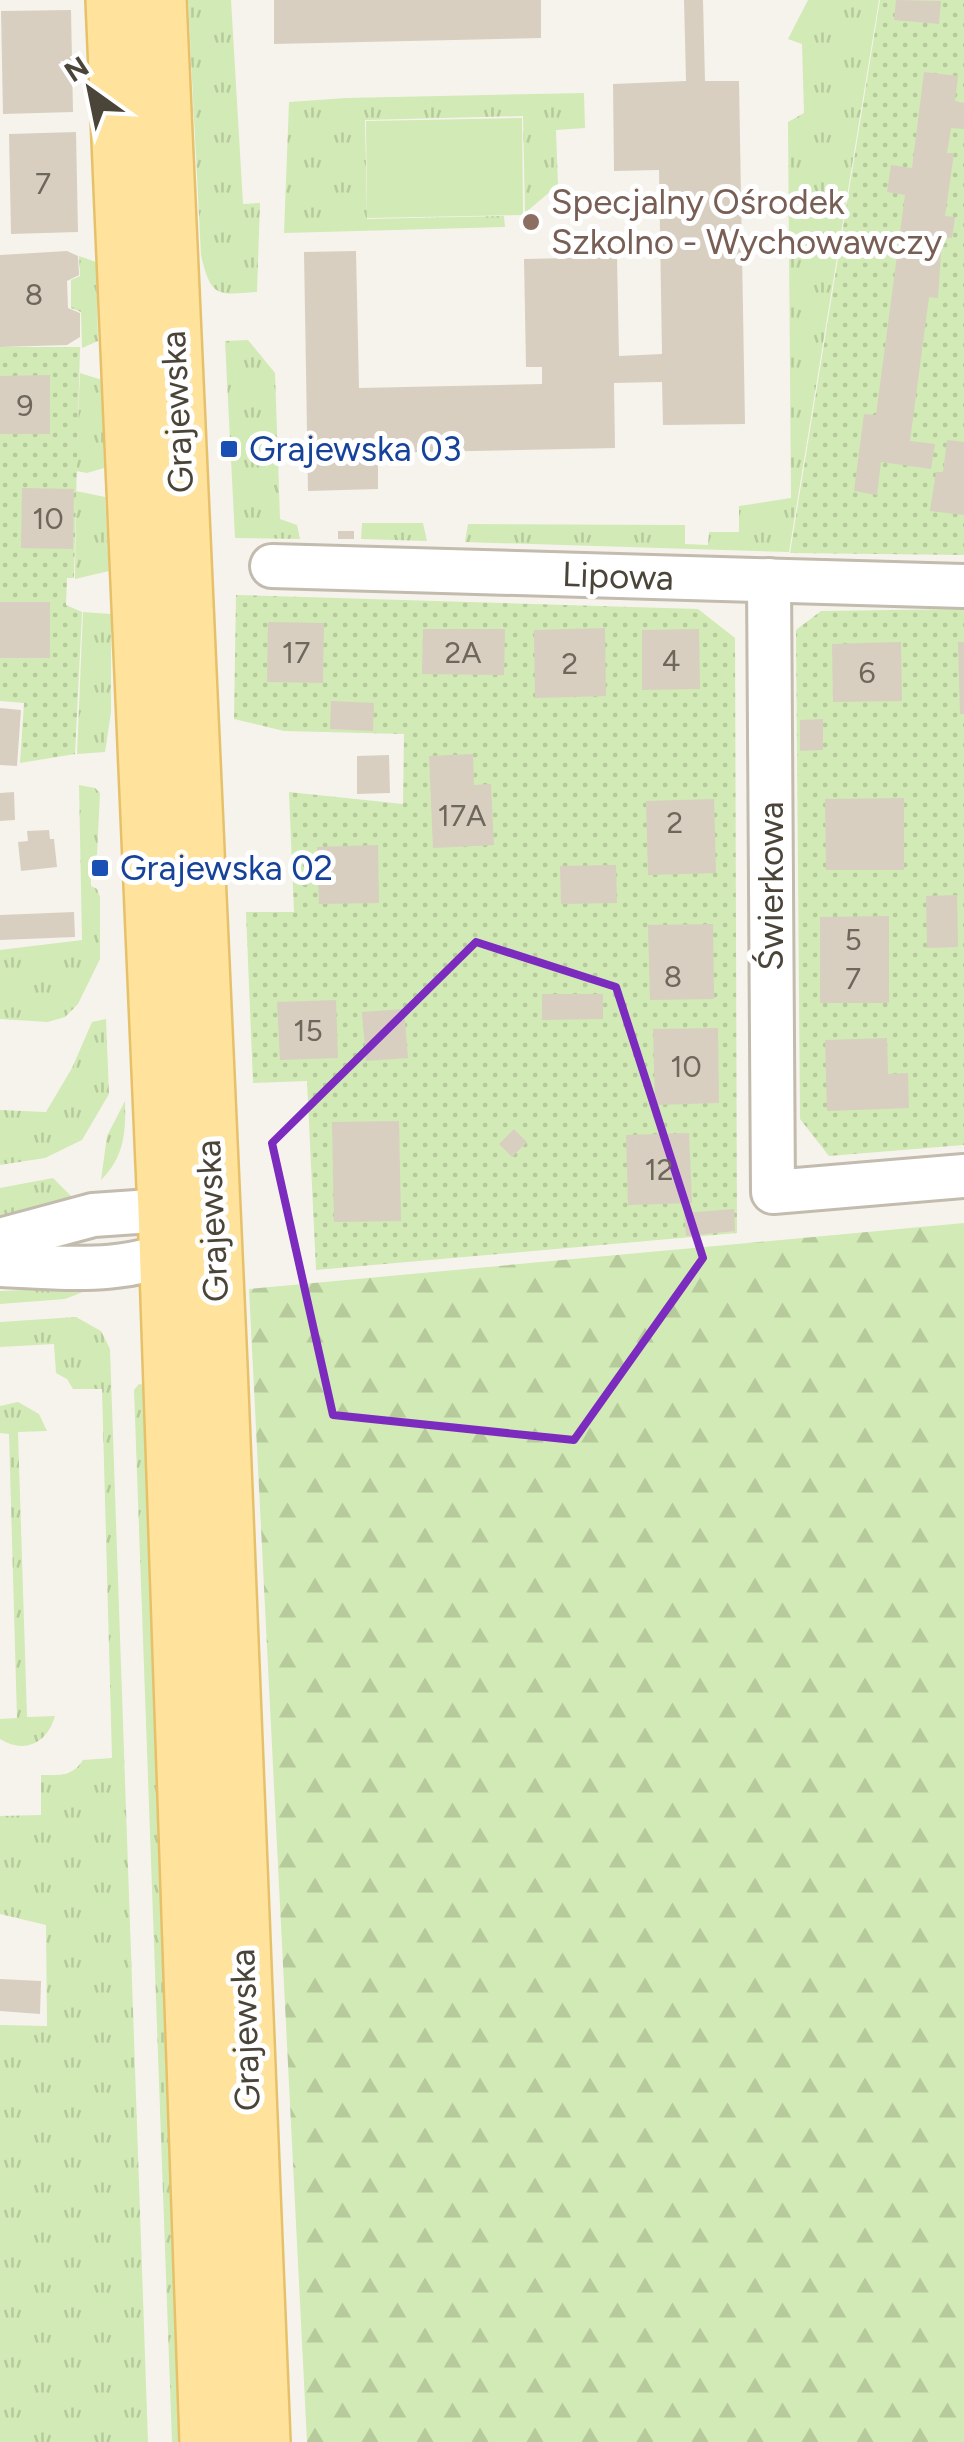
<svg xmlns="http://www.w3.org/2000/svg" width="964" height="2442" font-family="Figtree,sans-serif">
  <defs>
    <pattern id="grass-tufts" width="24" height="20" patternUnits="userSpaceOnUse" patternTransform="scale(2.5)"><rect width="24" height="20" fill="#d2eab5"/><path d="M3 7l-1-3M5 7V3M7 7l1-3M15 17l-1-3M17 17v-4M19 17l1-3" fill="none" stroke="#b6ca9c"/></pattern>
    <pattern id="forest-firs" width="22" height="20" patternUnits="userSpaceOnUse" patternTransform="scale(2.5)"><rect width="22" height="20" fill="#d2eab5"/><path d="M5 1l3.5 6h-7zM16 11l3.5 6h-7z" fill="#b6ca9c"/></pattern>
    <pattern id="park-dots" width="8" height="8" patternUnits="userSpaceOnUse" patternTransform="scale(2.5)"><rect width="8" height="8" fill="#d2eab5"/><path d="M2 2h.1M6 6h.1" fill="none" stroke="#b6ca9c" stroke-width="1.8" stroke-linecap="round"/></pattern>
  </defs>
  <rect width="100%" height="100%" fill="#f6f3ec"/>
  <g fill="url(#grass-tufts)">
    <path d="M188,0H231L243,204L260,203L257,292C217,295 211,298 201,255Z"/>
    <polygon points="808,0 879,0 789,552 465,542 468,524 685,525 685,544 708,545 709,532 739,532 739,506 791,498 788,122 804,113 802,44 788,39"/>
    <polygon points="584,93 585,128 556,130 558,185 525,213 523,116 365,120 367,219 504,216 505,227 284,233 289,102 346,98"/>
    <polygon points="79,256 96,262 98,341 82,348 81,312 71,308 71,280 80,276"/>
    <polygon points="248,340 275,373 280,519 297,525 300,539 235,538 225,341"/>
    <polygon points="80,373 102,380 104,468 87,473 76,471"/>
    <polygon points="76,491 105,497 109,571 75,579"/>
    <polygon points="362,523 423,523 427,541 361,539"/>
    <polygon points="83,612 111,614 111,712 105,752 77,754"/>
    <polygon points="79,785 95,788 100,793 97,855 90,857 91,886 97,889 100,897 100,959 78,1004 65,1017 48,1022 0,1019 0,950 82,940"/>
    <polygon points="106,1019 109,1094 82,1140 45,1158 0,1165 0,1110 46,1112 72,1068 92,1022"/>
    <path d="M125,1101C126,1133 124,1157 101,1180L107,1136Z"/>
    <polygon points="53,1178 76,1201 0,1216 0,1188"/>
    <polygon points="84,1287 83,1292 65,1299 0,1304 0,1291"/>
    <path d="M76,1317L101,1331L110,1349L148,2442H0V2025L47,2026L46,1925L0,1914V1816L41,1815V1775C60,1775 72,1777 83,1760L112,1758L102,1389H73L67,1379L56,1373L54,1344L0,1347V1322Z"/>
    <polygon points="139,1384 144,1385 185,2442 172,2442 134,1390"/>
    <path d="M18,1402L39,1414L47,1431L18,1432L27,1717L55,1716C47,1744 24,1754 0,1739V1719L17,1718L9,1434L0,1433V1406Z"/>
  </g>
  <polygon fill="url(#forest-firs)" points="964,1223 964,2442 307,2442 249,1289"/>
  <g fill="url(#park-dots)">
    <polygon points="880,0 964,0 964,555 790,553"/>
    <polygon points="0,347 80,347 74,578 67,578 66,605 82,612 75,754 20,763 24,703 0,701"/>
    <polygon points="236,595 698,609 735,638 737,1233 316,1270 307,1081 253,1083 246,912 294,912 289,792 403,804 404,734 284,731 234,719"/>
    <polygon points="964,609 964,1145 829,1156 800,1119 796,630 821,611"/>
  </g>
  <polygon fill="#d2eab5" points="522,118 523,215 367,218 366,121"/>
  <g fill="#d8cfc1">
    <polygon points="274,0 541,0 541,38 274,44"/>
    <polygon points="684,0 703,0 705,81 739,81 745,424 663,425 662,382 614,383 615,448 378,453 378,489 308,491 304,252 356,251 359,388 542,384 542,367 526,367 524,259 617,257 619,356 662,354 659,170 614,171 613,84 686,81"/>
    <polygon points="896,0 941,1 939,24 894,20"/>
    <polygon points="71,10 73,112 3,114 1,11"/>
    <polygon points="924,72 958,76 955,101 964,103 964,129 951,128 947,153 954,153 945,216 955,217 952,238 942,237 938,298 929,297 910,441 935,444 931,469 881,462 877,495 854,491 864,414 876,415 905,195 887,192 891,165 912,168"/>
    <polygon points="76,132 78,232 11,234 9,134"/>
    <polygon points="67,251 78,256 79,275 67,281 68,308 80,313 80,337 67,345 0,347 0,255"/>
    <polygon points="50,375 50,434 0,434 0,376"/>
    <polygon points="947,440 964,442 964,515 930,511 936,472 943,472"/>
    <polygon points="22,488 74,489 73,549 21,548"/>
    <rect x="338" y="531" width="16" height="8"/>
    <rect x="0" y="602" width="50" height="56"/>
    <polygon points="268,622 324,623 323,683 267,682"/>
    <polygon points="605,628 606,696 535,698 534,630"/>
    <polygon points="423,629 505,629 504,675 422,674"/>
    <polygon points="699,629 700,689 642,690 642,630"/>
    <polygon points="901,642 902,701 833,702 832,644"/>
    <polygon points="958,642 964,642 964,714 960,714"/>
    <polygon points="331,701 374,703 373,731 330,729"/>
    <polygon points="0,708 21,710 17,766 0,765"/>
    <polygon points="823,719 823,750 800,751 800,720"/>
    <polygon points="473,754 474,785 491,784 494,845 433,848 429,756"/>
    <polygon points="389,755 390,793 357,794 357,756"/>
    <polygon points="14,792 15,820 0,821 0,793"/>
    <polygon points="904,798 904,870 826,870 825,799"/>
    <polygon points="714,799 716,873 648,875 646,801"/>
    <polygon points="49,830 50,839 54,839 57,867 21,871 18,842 28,841 27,831"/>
    <polygon points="378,845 379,903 319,904 317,847"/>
    <polygon points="616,865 617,903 561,904 560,866"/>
    <polygon points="957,895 958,947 927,948 926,896"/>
    <polygon points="74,912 75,937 0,940 0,915"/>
    <polygon points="889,916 889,1003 820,1003 820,917"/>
    <polygon points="713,924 714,999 650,1000 648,925"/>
    <polygon points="542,994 603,994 603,1019 542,1020"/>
    <polygon points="336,1000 338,1058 280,1060 277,1002"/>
    <polygon points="404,1009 408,1058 366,1061 362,1012"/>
    <polygon points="718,1028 719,1103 655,1105 653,1029"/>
    <polygon points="887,1038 888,1074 908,1073 909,1108 827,1111 825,1040"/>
    <polygon points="399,1121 401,1221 334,1222 332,1122"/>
    <polygon points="514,1129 527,1142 512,1157 499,1144"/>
    <polygon points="689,1133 692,1203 628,1205 626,1135"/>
    <polygon points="734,1209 735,1231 686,1236 684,1213"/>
    <polygon points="0,1979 41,1981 40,2014 0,2011"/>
  </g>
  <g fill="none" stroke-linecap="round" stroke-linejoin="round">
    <g stroke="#c2bbae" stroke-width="48">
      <g id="minor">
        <polyline points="272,566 964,586"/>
        <polyline points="769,580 773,1192 964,1176"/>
        <polyline points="0,1240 93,1215 166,1210 193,1223"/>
        <path d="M0,1265C68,1268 132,1276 195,1242"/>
      </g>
    </g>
    <g stroke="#e6c16a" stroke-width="60">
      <g id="major">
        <polyline points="114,0 166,1210 208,2442"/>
        <polyline points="158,0 219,1366 262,2442"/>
      </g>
    </g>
    <use href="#minor" stroke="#fff" stroke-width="42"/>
    <use href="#major" stroke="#ffe39c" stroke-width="55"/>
  </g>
  <path fill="none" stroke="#7b2cbf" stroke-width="8" stroke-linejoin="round" d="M476,942L616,987L703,1258L574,1440L333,1415L272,1143Z"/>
  <circle fill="#8d6e63" stroke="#fff" stroke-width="4" cx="531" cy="222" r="10"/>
  <g fill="#1a4fb4" stroke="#fff" stroke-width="4">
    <rect x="219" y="439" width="20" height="20" rx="5"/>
    <rect x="90" y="858" width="20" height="20" rx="5"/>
  </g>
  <g text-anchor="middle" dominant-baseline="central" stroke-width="10" stroke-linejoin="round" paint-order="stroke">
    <g font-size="30" fill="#6e675b">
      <text x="43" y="183">7</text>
      <text x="34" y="294">8</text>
      <text x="25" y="405">9</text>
      <text x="48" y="518">10</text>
      <text x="296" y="652">17</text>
      <text x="463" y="652">2A</text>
      <text x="671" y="660">4</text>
      <text x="570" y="663">2</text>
      <text x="867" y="672">6</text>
      <text x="462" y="815">17A</text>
      <text x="675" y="822">2</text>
      <text x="853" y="939">5</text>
      <text x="673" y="976">8</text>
      <text x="853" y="978">7</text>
      <text x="308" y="1030">15</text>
      <text x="686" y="1066">10</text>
      <text x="659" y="1169">12</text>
    </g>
    <g font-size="35" fill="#785e54" stroke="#fff" text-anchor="start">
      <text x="551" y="202">Specjalny Ośrodek<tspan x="551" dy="40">Szkolno - Wychowawczy</tspan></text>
    </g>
    <g font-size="35" fill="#4b4439" stroke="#fff">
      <text transform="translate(177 412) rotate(-93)">Grajewska</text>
      <text transform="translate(618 576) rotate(2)">Lipowa</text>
      <text transform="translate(771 886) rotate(-90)">Świerkowa</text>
      <text transform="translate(212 1221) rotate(-93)">Grajewska</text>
      <text transform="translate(245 2030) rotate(-92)">Grajewska</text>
    </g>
    <g font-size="35" fill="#164399" stroke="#fff" text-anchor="start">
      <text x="249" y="449">Grajewska 03</text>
      <text x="120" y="868">Grajewska 02</text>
    </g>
  </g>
  <g transform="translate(90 90) rotate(327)" stroke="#ffffff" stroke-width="8" paint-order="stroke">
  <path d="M0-8L18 38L0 25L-18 38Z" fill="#4b4439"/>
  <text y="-15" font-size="28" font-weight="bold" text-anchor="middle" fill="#4b4439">N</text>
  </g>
</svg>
